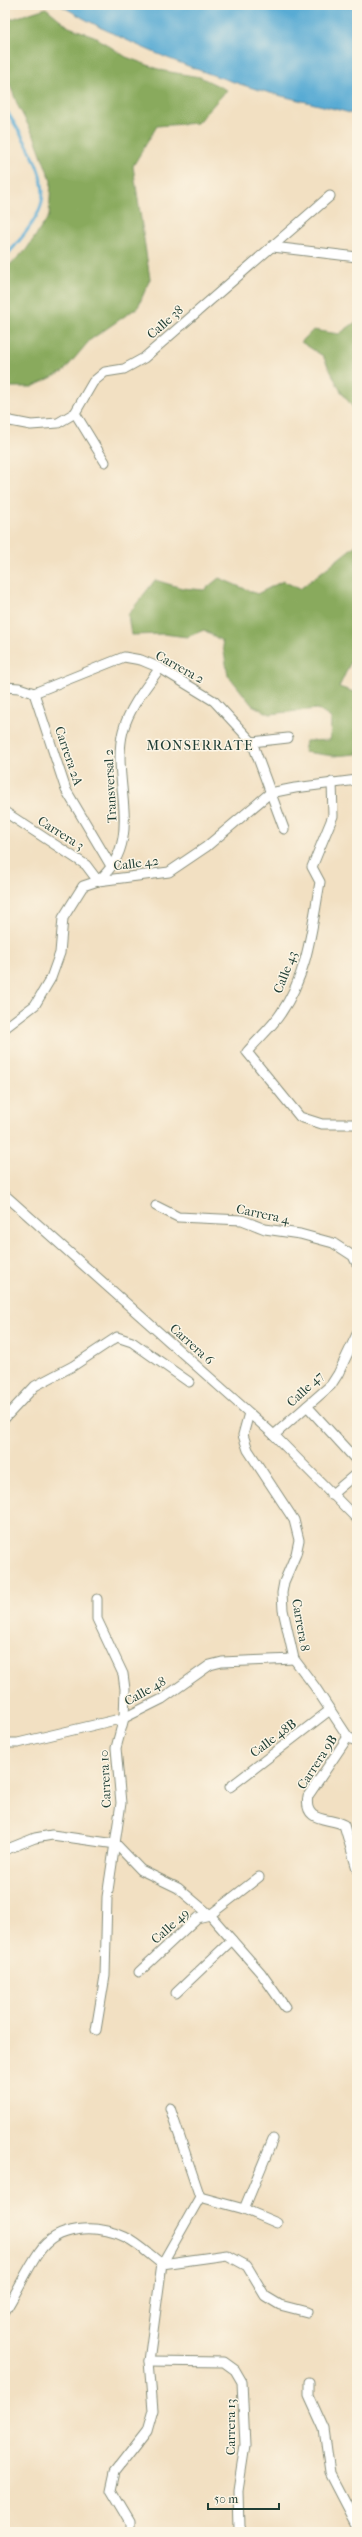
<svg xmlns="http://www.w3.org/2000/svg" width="362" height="2537" font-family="'IM FELL French Canon',serif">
  <rect width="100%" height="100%" fill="#fcf5e5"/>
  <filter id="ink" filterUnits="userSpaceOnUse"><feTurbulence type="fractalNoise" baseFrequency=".025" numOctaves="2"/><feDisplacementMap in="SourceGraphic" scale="8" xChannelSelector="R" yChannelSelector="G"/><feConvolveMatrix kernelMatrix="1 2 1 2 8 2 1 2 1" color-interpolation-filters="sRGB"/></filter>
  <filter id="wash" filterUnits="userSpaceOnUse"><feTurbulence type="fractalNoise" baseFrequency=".012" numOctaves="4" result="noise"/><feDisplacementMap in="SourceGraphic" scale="16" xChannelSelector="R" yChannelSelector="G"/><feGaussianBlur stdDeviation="0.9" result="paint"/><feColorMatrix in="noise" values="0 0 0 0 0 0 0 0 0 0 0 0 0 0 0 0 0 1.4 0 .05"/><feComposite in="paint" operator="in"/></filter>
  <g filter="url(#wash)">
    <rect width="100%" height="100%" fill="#f2e0c2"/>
    <g fill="#89aa5d" stroke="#547448">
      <polygon points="46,8 69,27 94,36 126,57 164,71 200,77 227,90 197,123 157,126 133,166 150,279 138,307 90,340 63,372 32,387 7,387 5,386 5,269 26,250 49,216 51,181 35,138 18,106 5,72 5,21"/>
      <polygon points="357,321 357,413 340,390 323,356 301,342 313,330 339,334"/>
      <polygon points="357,544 357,649 339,687 357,693 357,754 334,756 304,752 306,741 330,740 331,718 317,709 270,714 252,705 228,675 222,641 204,630 187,637 164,634 131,635 128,615 155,580 182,588 204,590 219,578 257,594 283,581 300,589"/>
    </g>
    <path fill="#58abd4" stroke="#3c7484" d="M60,5H357V115C316,103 274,96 234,82C174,63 114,37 60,5Z"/>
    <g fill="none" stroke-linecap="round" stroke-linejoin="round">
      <path stroke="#58abd4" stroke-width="3" d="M5,108C19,132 48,172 42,201C40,217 16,245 5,257"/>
    </g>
  </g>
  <g filter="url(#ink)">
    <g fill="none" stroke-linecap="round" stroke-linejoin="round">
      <g stroke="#888e7b" stroke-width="11">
        <g id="minor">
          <polyline points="273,247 357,257"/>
          <polyline points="75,413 105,462"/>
          <polyline points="5,420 31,425 58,423 75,413 93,382 105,372 124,369 144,358 330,196"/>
          <polyline points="5,687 19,688 34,693 124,657 141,660 160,668 214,701 252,742 284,829"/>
          <polyline points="34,693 66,790 111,866"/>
          <polyline points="252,742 288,738"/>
          <path d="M332,782L333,816L312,867L320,882C312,927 308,974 281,1013C272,1027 258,1039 247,1052L300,1117L322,1124H357"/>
          <path d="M5,812L86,865L98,881C147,839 110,783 123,731C129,708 146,687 160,668"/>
          <polyline points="5,1028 35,1005 51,978 60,953 63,918 83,886 98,881 169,872 206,847 270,793 295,788 357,780"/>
          <polyline points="5,1195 274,1435 357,1519"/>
          <polyline points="156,1206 178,1217 242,1220 265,1229 300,1234 333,1243 353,1256 357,1264"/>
          <polyline points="307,1406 357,1461"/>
          <polyline points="249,1413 243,1435 248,1450 294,1520 299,1540 296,1554 284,1582 282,1593 283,1610 294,1659 315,1687 348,1737 357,1742"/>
          <polyline points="5,1418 35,1386 73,1366 117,1337 132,1342 189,1382"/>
          <polyline points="274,1435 331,1385 338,1374 357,1334"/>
          <polyline points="331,1495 357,1473"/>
          <path d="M348,1737L308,1796C303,1824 330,1817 344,1825L357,1869"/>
          <polyline points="5,1743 18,1743 124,1718 162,1699 210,1665 222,1662 294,1659"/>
          <polyline points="230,1787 330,1710"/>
          <polyline points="5,1850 35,1838 52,1835 116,1844 141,1870 178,1888 210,1915 261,1973 285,2007"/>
          <polyline points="139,1972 197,1918 210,1915 259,1877"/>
          <polyline points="176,1993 232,1940"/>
          <polyline points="96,2030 105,1976 107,1897 121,1803 116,1748 124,1718 125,1689 123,1674 97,1619 97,1599"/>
          <polyline points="200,2197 244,2209 277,2223"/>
          <polyline points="244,2209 273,2139"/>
          <path d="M5,2311C17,2292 26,2271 39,2252C57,2225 97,2224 125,2237C138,2243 150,2255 162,2264L227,2255L247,2266L265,2296L280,2305L307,2312"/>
          <polyline points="149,2361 224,2362 235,2370 242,2382 245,2445 238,2491 239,2528 241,2532"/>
          <polyline points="309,2382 309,2396 324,2429 330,2473 357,2525"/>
          <polyline points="130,2532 130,2522 111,2490 115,2472 147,2431 153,2410 149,2361 162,2264 200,2197 170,2108"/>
        </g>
      </g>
      <use href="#minor" stroke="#fff" stroke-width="9"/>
    </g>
  </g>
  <g text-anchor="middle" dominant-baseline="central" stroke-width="3" stroke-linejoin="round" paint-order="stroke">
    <g font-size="13" fill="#1f3d34" stroke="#fcf5e5">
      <text transform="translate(165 322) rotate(-41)">Calle 38</text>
      <text transform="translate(180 667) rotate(29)">Carrera 2</text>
      <text transform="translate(69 756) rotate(71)">Carrera 2A</text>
      <text transform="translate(110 786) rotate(-93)">Transversal 2</text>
      <text transform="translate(61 833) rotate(32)">Carrera 3</text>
      <text transform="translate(136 863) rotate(-7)">Calle 42</text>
      <text transform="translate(285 972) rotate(-69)">Calle 43</text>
      <text transform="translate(263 1214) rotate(12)">Carrera 4</text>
      <text transform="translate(192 1344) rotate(42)">Carrera 6</text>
      <text transform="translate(305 1389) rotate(-43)">Calle 47</text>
      <text transform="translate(301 1625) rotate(80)">Carrera 8</text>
      <text transform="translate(145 1691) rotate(-29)">Calle 48</text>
      <text transform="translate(273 1738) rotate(-37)">Calle 48B</text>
      <text transform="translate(317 1762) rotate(-57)">Carrera 9B</text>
      <text transform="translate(105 1779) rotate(-93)">Carrera 10</text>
      <text transform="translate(170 1926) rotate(-42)">Calle 49</text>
      <text transform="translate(230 2427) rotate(-90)">Carrera 13</text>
    </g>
    <g font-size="14" letter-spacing="1" fill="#1f3d34" stroke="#fcf5e5">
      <text x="200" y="745">MONSERRATE</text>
    </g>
  </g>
  <rect width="362" height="2537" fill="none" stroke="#fcf5e5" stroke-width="20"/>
  <path d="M208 2503v6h71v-6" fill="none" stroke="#1f3d34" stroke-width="2"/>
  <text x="214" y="2503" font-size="12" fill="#1f3d34" stroke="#fcf5e5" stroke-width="3" paint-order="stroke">50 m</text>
</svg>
